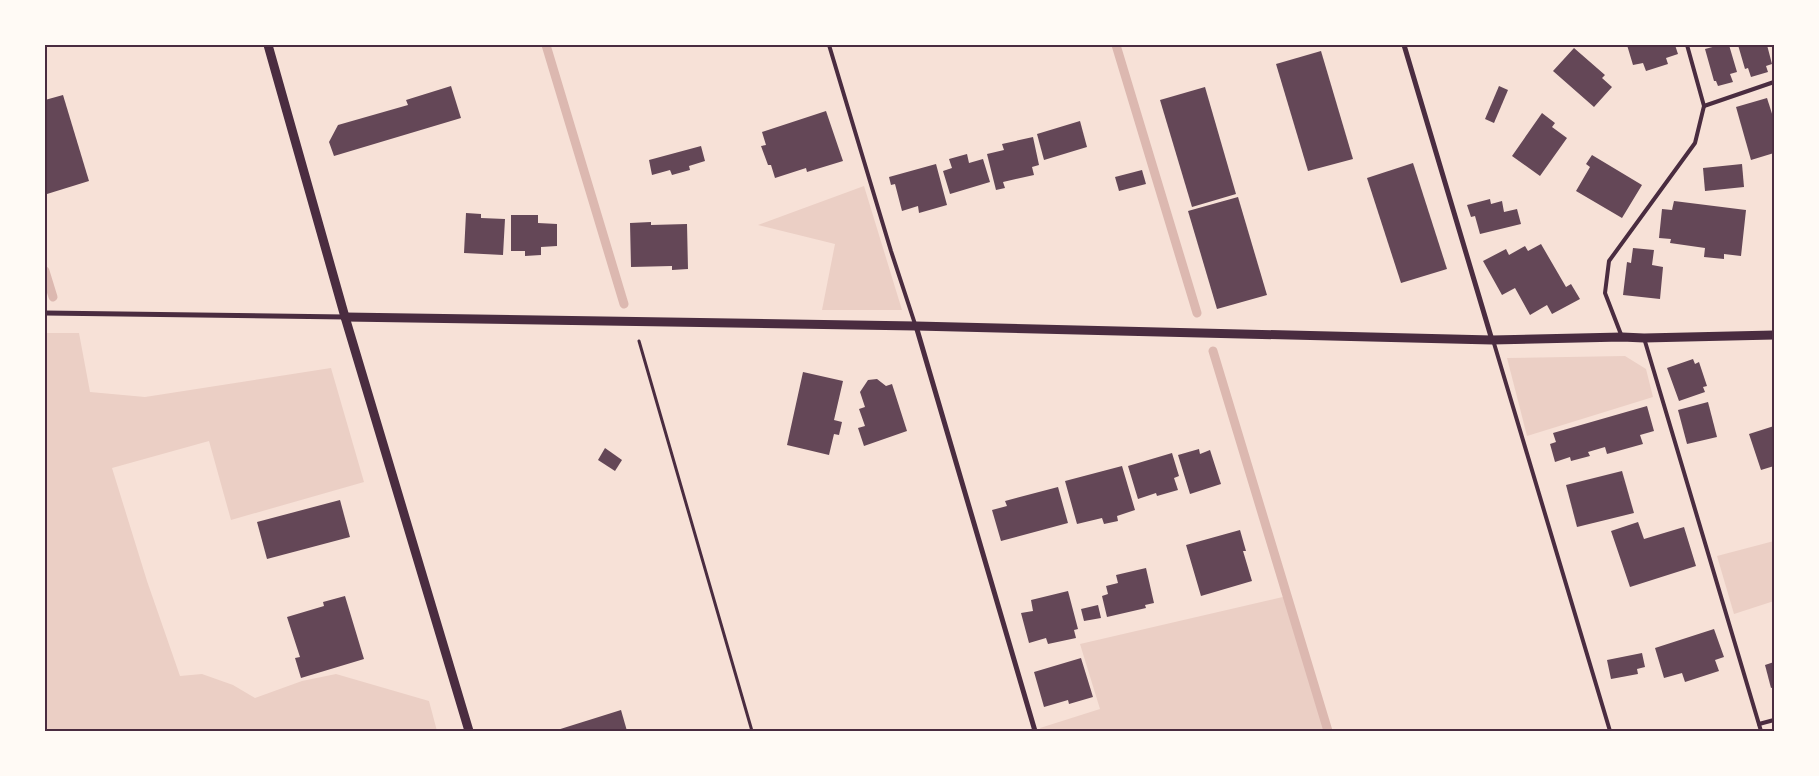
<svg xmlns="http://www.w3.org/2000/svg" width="1819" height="776" font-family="'Nunito Sans',sans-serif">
  <rect width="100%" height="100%" fill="#f7e1d7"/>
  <g fill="#ebcfc5">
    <polygon points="864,186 902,310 822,310 835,244 758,225"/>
    <polygon points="45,333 79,333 90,392 145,397 331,368 364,482 231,520 209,441 112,468 147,581 180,676 202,674 233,685 255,698 302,681 336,674 429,701 437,731 45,731"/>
    <polygon points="1625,356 1646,369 1653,397 1527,436 1507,358"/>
    <polygon points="1774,541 1774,601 1734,614 1717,556"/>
    <polygon points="1287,596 1328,731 1041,731 1040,728 1100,709 1080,644"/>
  </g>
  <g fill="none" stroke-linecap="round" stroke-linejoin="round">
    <g stroke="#dcb8b0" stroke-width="9">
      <polyline points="546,45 624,304"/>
      <polyline points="1116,45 1197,313"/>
      <polyline points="45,271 53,297"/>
      <polyline points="1213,351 1328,731"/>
    </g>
  </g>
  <g fill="#644757">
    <polygon points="1627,45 1675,45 1678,54 1666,58 1668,64 1646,71 1643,63 1633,65"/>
    <polygon points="1720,45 1729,45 1737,72 1730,74 1733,82 1718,86 1716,81 1714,81 1705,49"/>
    <polygon points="1738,45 1767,45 1772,64 1766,66 1768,72 1751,77 1748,68 1745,69"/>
    <polygon points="1574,48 1605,75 1602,78 1612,87 1594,107 1553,71"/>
    <polygon points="1321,51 1353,159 1308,171 1276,64"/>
    <polygon points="451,86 461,118 334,156 329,142 338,125 408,105 406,100"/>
    <polygon points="1499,86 1508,90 1494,123 1485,119"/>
    <polygon points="1205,87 1236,194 1192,207 1160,100"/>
    <polygon points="63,95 89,181 47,194 45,188 45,100"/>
    <polygon points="1767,98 1774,120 1774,153 1751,160 1736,107"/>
    <polygon points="826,111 843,161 807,172 806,168 775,178 771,165 768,165 761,146 766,145 762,132"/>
    <polygon points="1542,113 1555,123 1552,127 1567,138 1540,176 1512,156"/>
    <polygon points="1080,121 1087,147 1044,160 1037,134"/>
    <polygon points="1033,137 1039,165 1032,167 1034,175 1003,182 1005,188 996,190 987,154 1004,150 1002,144"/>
    <polygon points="701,146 705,161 689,166 690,170 672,175 670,170 652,175 649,160"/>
    <polygon points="967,154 969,163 983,159 990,182 950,194 943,171 952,168 949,159"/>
    <polygon points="1592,155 1642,185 1622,218 1576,191 1590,167 1586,164"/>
    <polygon points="1413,163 1447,269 1401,283 1367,178"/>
    <polygon points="936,164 947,205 919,213 918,206 902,211 895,184 891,185 889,177"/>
    <polygon points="1742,164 1744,187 1705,191 1703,168"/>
    <polygon points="1142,170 1146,184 1119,191 1115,177"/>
    <polygon points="1238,197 1267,295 1217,309 1188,211"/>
    <polygon points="1490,199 1491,204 1502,201 1504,212 1517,209 1521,224 1480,234 1475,216 1471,217 1467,205"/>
    <polygon points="1674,201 1746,210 1741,256 1724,254 1724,259 1704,257 1705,248 1670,243 1671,239 1659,238 1662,209 1672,210"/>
    <polygon points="466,213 481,214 481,218 505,219 503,255 464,253"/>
    <polygon points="511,215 538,215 538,223 557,224 557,246 541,247 541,255 525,256 525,251 511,251"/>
    <polygon points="651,222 651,225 687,224 688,269 672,270 672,266 631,267 630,223"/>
    <polygon points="1541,244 1566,287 1571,284 1580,299 1552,314 1547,305 1530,315 1515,288 1502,295 1483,261 1506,249 1509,255 1525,246 1528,251"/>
    <polygon points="1633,248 1654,250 1652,265 1663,267 1660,299 1623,295 1627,262 1631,263"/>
    <polygon points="1693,359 1695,364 1699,362 1707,386 1703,387 1705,392 1679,401 1667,368"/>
    <polygon points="803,372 843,381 834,420 842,422 839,435 834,434 829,455 787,445"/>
    <polygon points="877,379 886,386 892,384 907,431 864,446 858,428 865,426 859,409 865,407 860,392 868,380"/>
    <polygon points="1708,402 1717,437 1687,444 1678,410"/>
    <polygon points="1647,406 1654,431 1640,435 1643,444 1607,454 1605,447 1588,452 1590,456 1571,461 1570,457 1555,462 1550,444 1556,442 1553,433"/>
    <polygon points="1774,426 1774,466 1761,470 1749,434"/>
    <polygon points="605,448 622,460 615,471 598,460"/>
    <polygon points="1199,449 1200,454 1210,450 1221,484 1190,494 1178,455"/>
    <polygon points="1172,453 1179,476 1174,478 1178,490 1157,496 1156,493 1138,499 1128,466"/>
    <polygon points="1122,466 1135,510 1117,516 1118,521 1104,524 1102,518 1077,524 1065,481"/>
    <polygon points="1622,471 1634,513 1577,527 1566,485"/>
    <polygon points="1058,487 1068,523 1001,541 992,510 1007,506 1005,501"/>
    <polygon points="340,500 350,537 267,559 257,522"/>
    <polygon points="1638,522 1644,539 1684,527 1696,566 1630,587 1611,531"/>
    <polygon points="1240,530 1246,551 1243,551 1252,581 1201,596 1186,545"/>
    <polygon points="1146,568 1154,603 1145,605 1146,608 1107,617 1102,596 1108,594 1106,586 1118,583 1116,575"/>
    <polygon points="1068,591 1078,629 1074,630 1076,638 1048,644 1046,638 1029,643 1021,613 1033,611 1031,600"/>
    <polygon points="345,596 364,659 301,678 295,658 300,657 287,617 324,606 323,602"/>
    <polygon points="1098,605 1101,618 1084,621 1081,609"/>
    <polygon points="1714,629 1724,657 1715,660 1719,671 1685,682 1682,673 1664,678 1655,648"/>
    <polygon points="1642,653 1645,667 1637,669 1638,674 1611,679 1607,660"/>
    <polygon points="1081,658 1093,697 1069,704 1068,700 1044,707 1034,672"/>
    <polygon points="1774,662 1774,687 1771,688 1765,665"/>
    <polygon points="621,710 627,731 554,731"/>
  </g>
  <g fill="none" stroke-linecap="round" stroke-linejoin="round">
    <polyline stroke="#4a2c40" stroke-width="3" points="639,341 752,731"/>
    <g stroke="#4a2c40" stroke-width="4">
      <polyline points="829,45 891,251 915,324"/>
      <polyline points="1704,106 1774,82"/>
      <polyline points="1622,337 1605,293 1609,261 1695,143 1704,106 1687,45"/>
      <polyline points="1644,338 1761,731"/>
      <polyline points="1493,340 1610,731"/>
      <polyline points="1759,724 1774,720"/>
    </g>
    <g stroke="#4a2c40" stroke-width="5">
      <polyline points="1404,45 1492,340"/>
      <polyline points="45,313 345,317"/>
      <polyline points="916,326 1035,731"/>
    </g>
    <g stroke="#4a2c40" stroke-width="9">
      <polyline points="268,45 345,317 469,731"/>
      <polyline points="345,317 916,326 1492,340 1622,337 1644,338 1774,335"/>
    </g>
  </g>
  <rect width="1819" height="776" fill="none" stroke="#fffaf5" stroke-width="92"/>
  <rect x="46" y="46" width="1727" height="684" fill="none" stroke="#4a2c40" stroke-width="2"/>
</svg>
